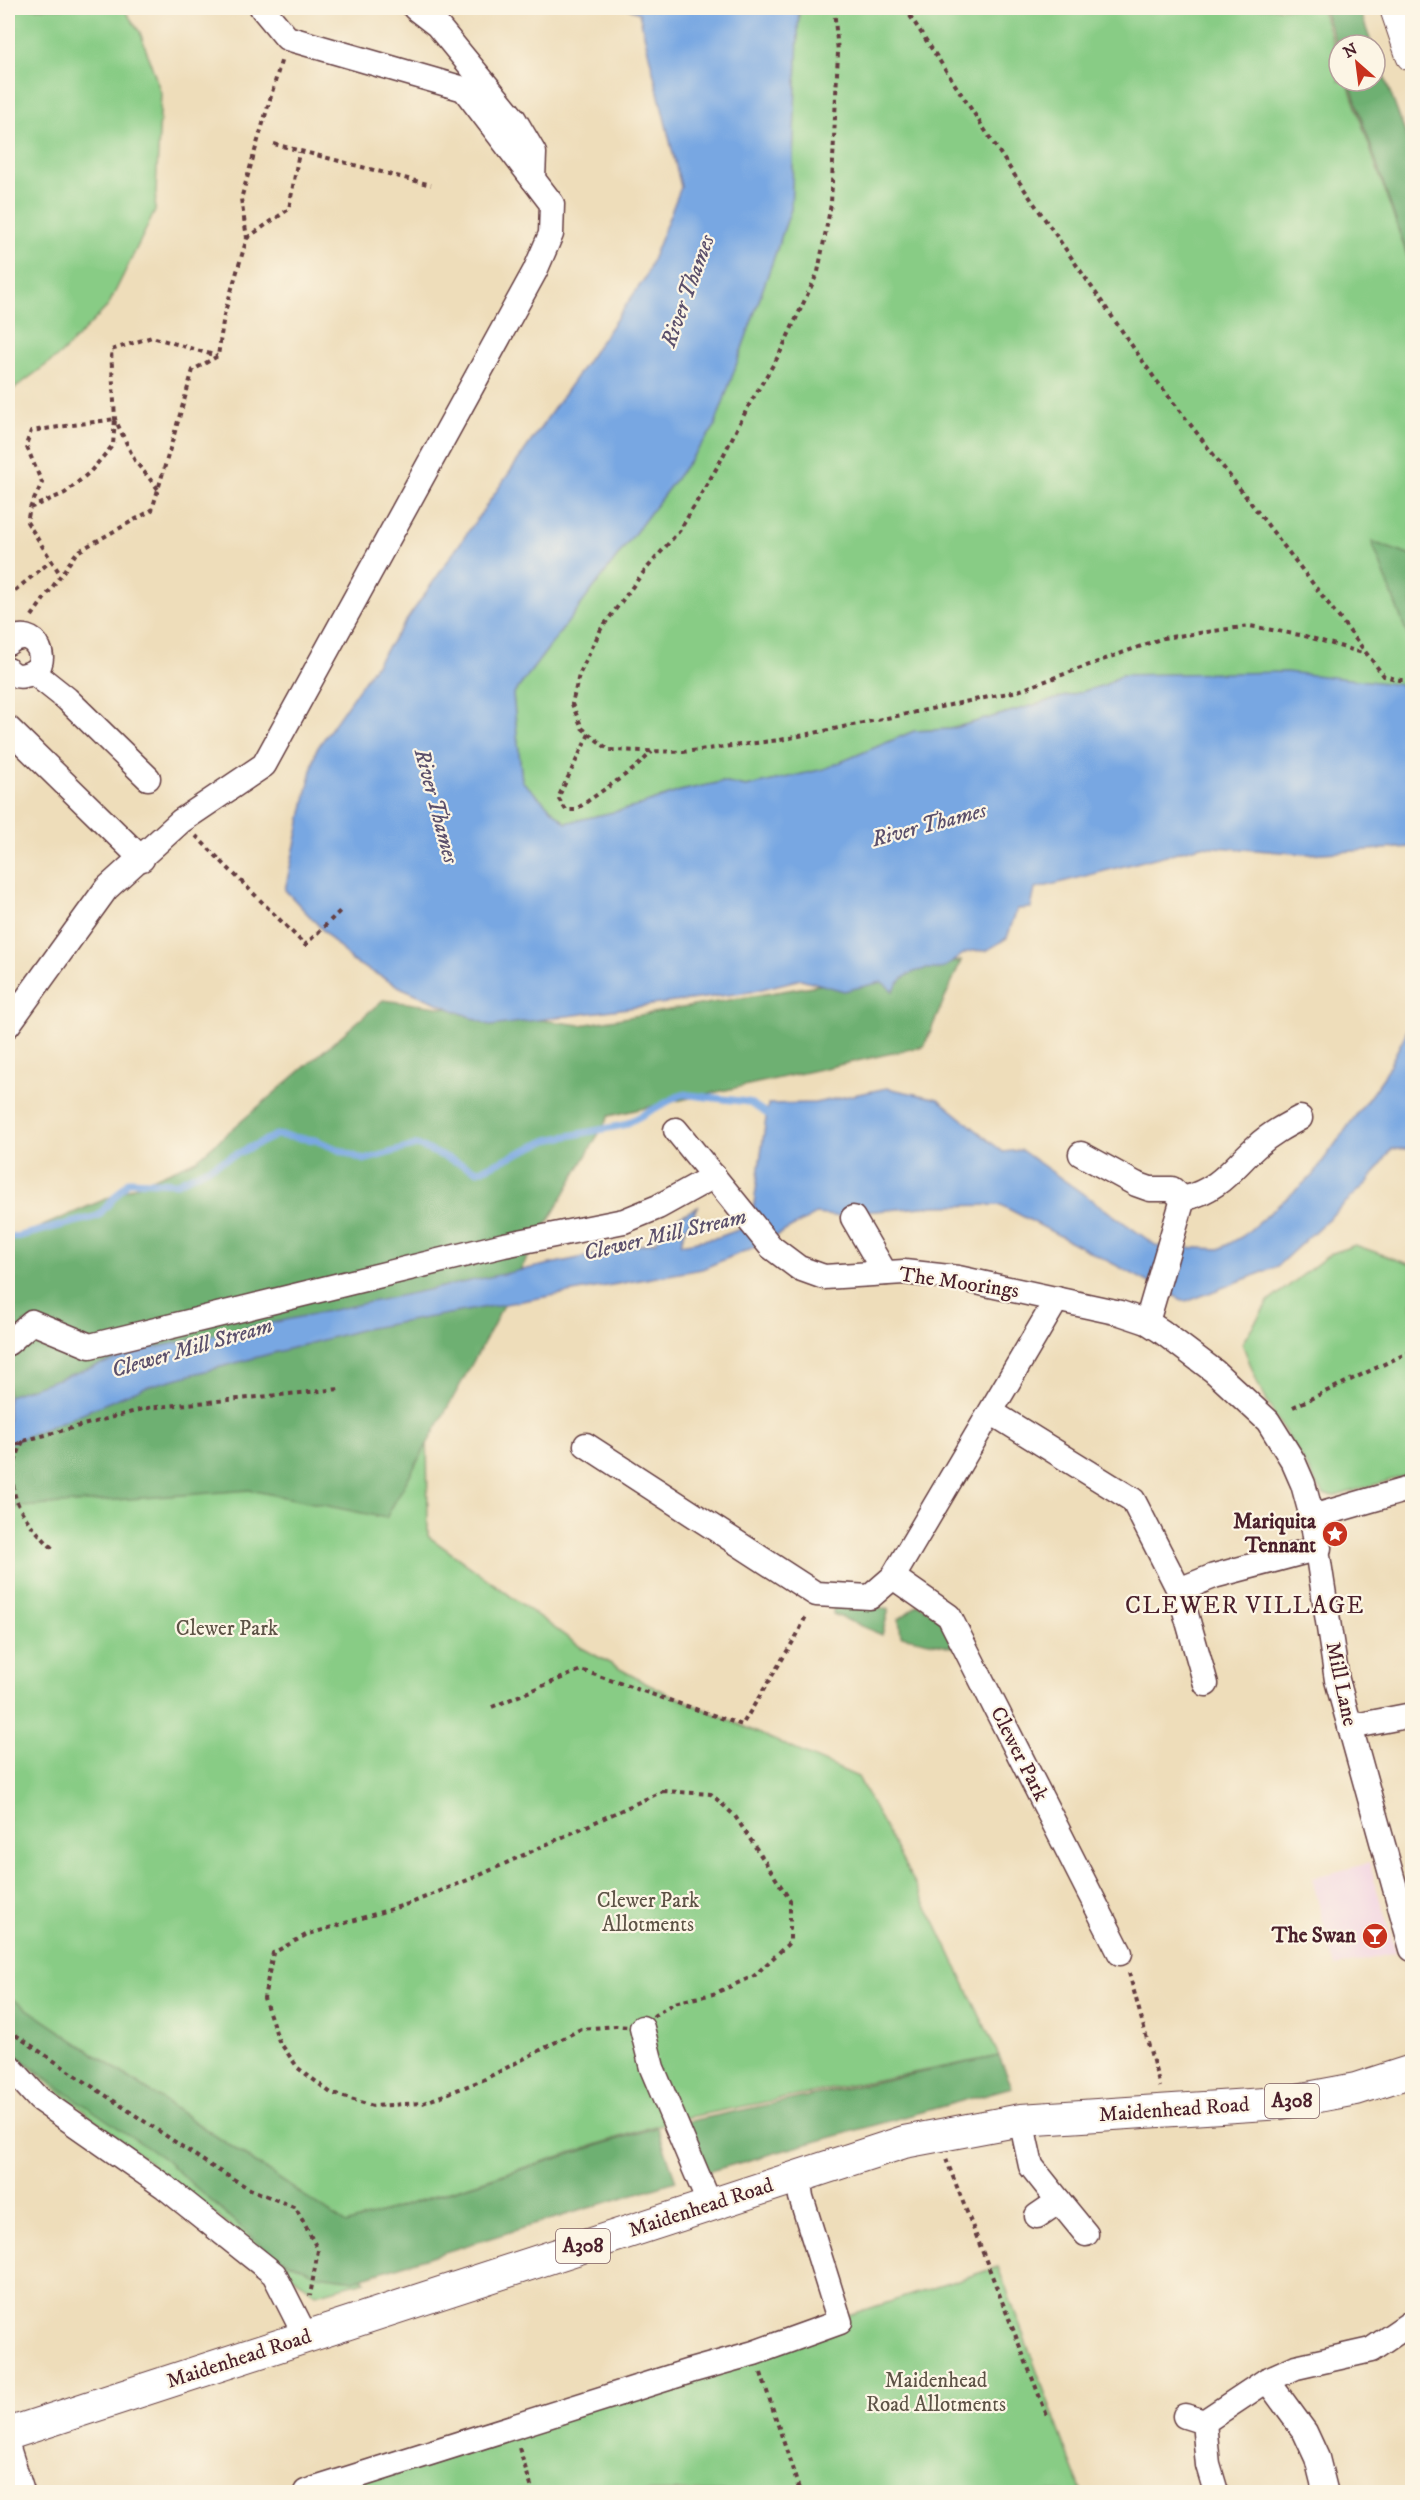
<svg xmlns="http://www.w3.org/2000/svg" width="1420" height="2500" font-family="'IM FELL DW Pica',serif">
  <rect width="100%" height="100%" fill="#fcf5e5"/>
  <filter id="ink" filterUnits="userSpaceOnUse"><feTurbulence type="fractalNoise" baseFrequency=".0167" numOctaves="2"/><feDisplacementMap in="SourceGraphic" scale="12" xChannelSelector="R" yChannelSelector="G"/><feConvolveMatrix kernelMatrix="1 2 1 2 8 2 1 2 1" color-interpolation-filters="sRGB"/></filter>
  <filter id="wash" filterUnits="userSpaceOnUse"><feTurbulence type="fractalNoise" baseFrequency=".008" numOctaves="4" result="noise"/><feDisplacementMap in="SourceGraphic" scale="24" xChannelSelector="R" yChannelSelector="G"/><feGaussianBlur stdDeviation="1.35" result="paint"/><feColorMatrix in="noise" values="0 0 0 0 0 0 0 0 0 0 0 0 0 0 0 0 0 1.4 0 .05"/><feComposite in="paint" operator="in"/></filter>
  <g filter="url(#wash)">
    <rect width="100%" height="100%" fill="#eeddba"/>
    <polygon fill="#f1d0e2" points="1369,1863 1396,1953 1335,1967 1312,1878"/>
    <g fill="#88cc85" stroke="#697658" stroke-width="1.5">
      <polygon points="8,8 123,8 140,32 161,93 155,211 108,306 61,354 8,393"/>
      <polygon points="799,8 1321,8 1339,59 1339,81 1347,81 1412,270 1412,686 1121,675 1105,685 950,729 914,731 825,769 746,787 722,782 680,791 636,807 566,823 522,781 513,695 714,428 791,209"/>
      <polygon points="1355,1245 1412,1265 1412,1474 1336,1496 1324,1495 1275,1416 1258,1384 1242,1343 1268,1302 1330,1254"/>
      <polygon points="8,1372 427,1413 428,1536 582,1648 649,1685 858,1777 937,1926 999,2056 674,2120 346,2224 8,1996"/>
      <polygon points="8,1999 365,2281 316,2294 8,2051"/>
      <polygon points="998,2267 1082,2492 300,2492"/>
    </g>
    <g fill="#6eb072" stroke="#5c684e" stroke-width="1.5">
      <polygon points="1323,8 1359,8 1372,45 1339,45 1339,51"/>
      <polygon points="1375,52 1412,151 1412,269 1349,81 1375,81"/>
      <polygon points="1372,542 1412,556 1412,647"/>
      <polygon points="961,961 924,1046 609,1116 514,1281 493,1326 386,1518 250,1490 8,1508 8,1241 196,1160 383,1000 581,1025"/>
      <polygon points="833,1602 889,1609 882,1635 833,1614"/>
      <polygon points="919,1604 940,1619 956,1648 901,1636 899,1619"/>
      <polygon points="8,1996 346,2224 657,2127 676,2181 354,2280 318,2275 271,2254 164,2159 67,2093 8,2049"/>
      <polygon points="999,2056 1012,2087 699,2174 676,2124"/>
    </g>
    <g fill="#78a7e2" stroke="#616386" stroke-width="1.5">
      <path d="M628,8H799L791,209L714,428L513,695L522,781L566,823L635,807L680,791L722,782L746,787L824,769L914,731L950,729L1105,685L1121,675L1286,672L1412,686V847L1308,854L1201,846L1035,889L1031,908L1017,909L1007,938L986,951C960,948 961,959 943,968C939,970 933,969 928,969C911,971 902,976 893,991L882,982L844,991L801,979L750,992L491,1026L402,988L352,961L285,890L316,750L645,278L681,187L639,13Z"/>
      <polygon points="1412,1009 1412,1149 1392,1149 1368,1182 1276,1267 1186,1302 1001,1205 935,1206 863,1212 853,1218 816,1214 759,1245 702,1269 364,1329 145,1387 8,1444 8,1396 143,1350 655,1242 678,1217 698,1207 685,1228 681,1244 719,1237 751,1225 768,1104 815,1103 887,1088 938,1099 1003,1152 1021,1150 1157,1246 1220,1249 1243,1236 1312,1176 1383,1078 1406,1033"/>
    </g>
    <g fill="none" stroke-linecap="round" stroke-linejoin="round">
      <polyline stroke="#78a7e2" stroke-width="7" points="8,1239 98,1216 129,1181 177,1183 276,1135 315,1140 364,1160 417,1145 478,1171 548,1140 624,1125 682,1094 748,1102 774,1118"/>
    </g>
  </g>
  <g filter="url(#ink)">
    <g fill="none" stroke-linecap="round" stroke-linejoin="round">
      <g stroke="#633c40" stroke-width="27">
        <g id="minor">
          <polyline points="415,8 437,25 514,119 534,153 533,179"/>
          <path d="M8,643C35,620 57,669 25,675C18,677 13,675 8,670"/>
          <polyline points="33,672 67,699 148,778"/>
          <polyline points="8,728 142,859"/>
          <polyline points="8,1025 106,889 181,821 264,765 535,271 551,234 552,204 464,89 287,38 262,8"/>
          <polyline points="676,1130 771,1247 799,1268 824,1277 904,1272 958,1278 1120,1313 1147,1322 1161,1331 1214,1371 1268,1421 1293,1461 1303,1484 1312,1517 1337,1680 1412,1949"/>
          <polyline points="1081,1154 1136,1184 1150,1189 1172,1189 1183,1199"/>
          <polyline points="853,1218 885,1273"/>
          <path d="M1147,1322L1183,1199C1221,1189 1231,1169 1257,1146C1270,1134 1285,1126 1300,1118"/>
          <polyline points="8,1343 32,1322 90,1346 504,1245 624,1221 658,1207 714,1176"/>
          <polyline points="991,1412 1133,1500 1179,1590 1214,1576 1319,1548"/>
          <polyline points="586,1445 816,1594 870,1597 893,1577 949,1616 1120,1953"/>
          <polyline points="1312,1517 1412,1488"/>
          <polyline points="893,1577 1057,1299"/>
          <polyline points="1179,1590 1206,1684"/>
          <polyline points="1350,1727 1412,1715"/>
          <polyline points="642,2028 652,2068 710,2205"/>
          <polyline points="8,2065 39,2099 165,2187 274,2274 306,2337"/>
          <polyline points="1021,2120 1031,2166 1059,2201"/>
          <polyline points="1037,2216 1059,2201 1086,2234"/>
          <polyline points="1267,2380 1305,2432 1317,2458 1325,2490"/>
          <polyline points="1185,2416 1204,2422 1208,2465 1216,2492"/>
          <polyline points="1204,2422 1267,2380 1296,2367 1371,2350 1412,2322"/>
          <polyline points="8,2448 22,2492"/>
          <polyline points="306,2492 690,2371 754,2353 840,2322 801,2197 798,2176"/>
        </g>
      </g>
      <g stroke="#633c40" stroke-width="34">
        <g id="major">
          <polyline points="1396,8 1412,55"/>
          <polyline points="8,2434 904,2142 1021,2120 1281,2103 1356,2089 1412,2071"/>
        </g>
      </g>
      <g stroke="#633c40" stroke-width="4" stroke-dasharray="4.5 4.5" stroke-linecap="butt">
        <polyline points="834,8 838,52 831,204 818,272 779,355 749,405 719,464 680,530 642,574 601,629 579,675 572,704 582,728 609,750 683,752 780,740 1018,691 1163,638 1250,626 1305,636 1366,654"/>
        <polyline points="905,8 1011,170 1153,376 1384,676 1400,680 1412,680"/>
        <polyline points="274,144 431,185"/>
        <polyline points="247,238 289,209 299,152"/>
        <polyline points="158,489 135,461 115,419 111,350 152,337 217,356"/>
        <polyline points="30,508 65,493 90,472 113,445 115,419 31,431 26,445 42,483 30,508 27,522 60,574"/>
        <polyline points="8,596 51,561"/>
        <polyline points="32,616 77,552 152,510 193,370 218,356 224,315 247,238 241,199 282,58"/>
        <polyline points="589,734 558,798 566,810 575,810 635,768 652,752"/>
        <polyline points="196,836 305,945 340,911"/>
        <polyline points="1293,1407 1412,1351"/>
        <path d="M23,1441C0,1492 19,1514 54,1550"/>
        <polyline points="8,1449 23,1441 147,1408 340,1389"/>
        <polyline points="492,1707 581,1670 742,1725 797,1635 807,1614"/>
        <polygon points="663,1791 711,1794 735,1816 790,1900 790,1942 754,1976 713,1994 674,2003 655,2015 642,2028 616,2026 581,2029 483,2080 423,2103 373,2106 331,2093 298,2068 279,2041 264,1998 273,1953 306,1935 411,1903 480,1875"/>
        <polyline points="1129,1973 1160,2087"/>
        <polyline points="8,2030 211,2166 250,2189 296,2208 318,2250 310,2296"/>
        <polyline points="946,2159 1048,2418"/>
        <polyline points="761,2373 800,2492"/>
        <polyline points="519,2448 533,2492"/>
      </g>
      <use href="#minor" stroke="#fff" stroke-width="24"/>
      <use href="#major" stroke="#fff" stroke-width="32"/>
    </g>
  </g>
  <defs>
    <g id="sight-disc" transform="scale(1.35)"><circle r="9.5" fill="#c8321e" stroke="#fcf5e5"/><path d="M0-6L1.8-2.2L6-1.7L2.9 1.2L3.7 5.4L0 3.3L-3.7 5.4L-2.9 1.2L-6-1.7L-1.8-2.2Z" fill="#fff"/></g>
    <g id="bar-disc" transform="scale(1.35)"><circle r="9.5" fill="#c8321e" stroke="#fcf5e5"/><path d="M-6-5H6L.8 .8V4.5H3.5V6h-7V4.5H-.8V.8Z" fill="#fff"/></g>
  </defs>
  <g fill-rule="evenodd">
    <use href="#sight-disc" x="1335" y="1534"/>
    <use href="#bar-disc" x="1375" y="1936"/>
  </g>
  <g text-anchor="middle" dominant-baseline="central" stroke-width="4.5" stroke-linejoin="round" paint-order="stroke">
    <g fill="#fcf5e5" stroke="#7f5f63" stroke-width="1.5">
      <rect x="1265" y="2084" width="54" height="34" rx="4.5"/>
      <rect x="556" y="2229" width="54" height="34" rx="4.5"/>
    </g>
    <g font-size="20" font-weight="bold" fill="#4a1f2b">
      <text x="1292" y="2101">A308</text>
      <text x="583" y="2246">A308</text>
    </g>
    <g font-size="21" fill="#4a1f2b" stroke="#fcf5e5">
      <text transform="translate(959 1283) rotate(8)">The Moorings</text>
      <text transform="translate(1341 1684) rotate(78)">Mill Lane</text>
      <text transform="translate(1019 1754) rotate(63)">Clewer Park</text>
      <text transform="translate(1174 2110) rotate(-4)">Maidenhead Road</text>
      <text transform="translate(701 2208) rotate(-18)">Maidenhead Road</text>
      <text transform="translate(239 2359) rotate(-18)">Maidenhead Road</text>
    </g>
    <g font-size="21" font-weight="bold" fill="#4a1f2b" stroke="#fcf5e5" text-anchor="end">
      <text x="1316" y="1522">Mariquita<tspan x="1316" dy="24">Tennant</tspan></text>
      <text x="1356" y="1936">The Swan</text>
    </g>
    <g font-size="21" fill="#5d5346" stroke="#fcf5e5">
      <text x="227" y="1629">Clewer Park</text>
      <text x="648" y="1901">Clewer Park<tspan x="648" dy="24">Allotments</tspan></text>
      <text x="936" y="2381">Maidenhead<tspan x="936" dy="24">Road Allotments</tspan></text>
    </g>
    <g font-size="22" font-style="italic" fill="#5a4f6b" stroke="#fcf5e5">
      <text transform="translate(688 291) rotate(-70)">River Thames</text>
      <text transform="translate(436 806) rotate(75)">River Thames</text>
      <text transform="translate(929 825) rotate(-15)">River Thames</text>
      <text transform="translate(665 1235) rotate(-13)">Clewer Mill Stream</text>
      <text transform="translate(192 1348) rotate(-16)">Clewer Mill Stream</text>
    </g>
    <g font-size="24" letter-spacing="1.5" fill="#4a1f2b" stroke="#fcf5e5">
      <text x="1245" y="1606">CLEWER VILLAGE</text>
    </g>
  </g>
  <rect width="1420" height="2500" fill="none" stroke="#fcf5e5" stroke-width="30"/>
  <g transform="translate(1357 63) rotate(332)"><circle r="28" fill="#fcf5e5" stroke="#b59f9b" stroke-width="1.5"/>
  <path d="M0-4.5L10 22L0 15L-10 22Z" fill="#c8321e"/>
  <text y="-9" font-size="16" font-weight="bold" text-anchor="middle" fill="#4a1f2b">N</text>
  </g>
</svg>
